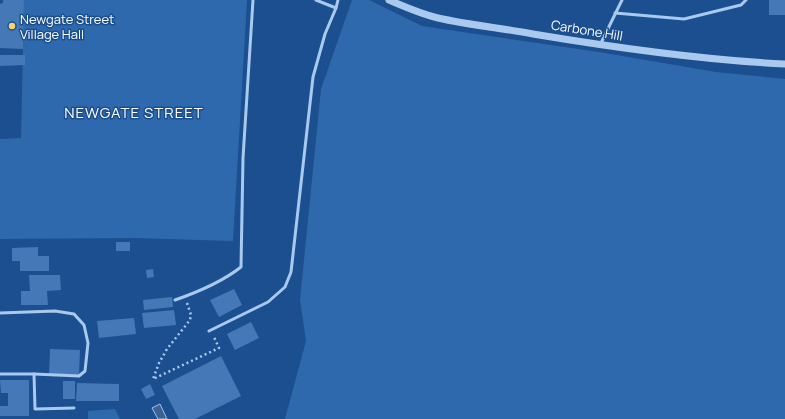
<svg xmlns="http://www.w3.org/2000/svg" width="785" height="419" font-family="Manrope,sans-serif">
  <rect width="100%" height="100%" fill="#1b4f8f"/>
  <g fill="#2e69ad">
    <polygon points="24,0 247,0 233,241 134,238 0,239 0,139 21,138"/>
    <polygon points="352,0 369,0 422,26 599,52 716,72 785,79 785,419 285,419 306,341 300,300 321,89"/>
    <polygon points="115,409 120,419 88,419 88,411"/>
  </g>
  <polygon fill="#3c6290" stroke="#9cc4f0" points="160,404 167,419 158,419 152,408"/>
  <g fill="#4478b7">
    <polygon points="3,0 24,0 23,49 0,48 0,4 3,3"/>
    <rect x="769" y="0" width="16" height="15"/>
    <polygon points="0,55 25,55 25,65 0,66"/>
    <rect x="116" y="242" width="14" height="9"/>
    <polygon points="38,247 38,256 49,256 49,271 20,271 20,261 12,261 12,248"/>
    <polygon points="153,269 154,277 147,278 146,270"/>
    <polygon points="29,275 60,275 61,290 47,291 48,305 21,305 21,291 30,291"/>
    <polygon points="234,289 242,305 219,317 210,300"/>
    <polygon points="172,297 173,307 144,310 143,300"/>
    <polygon points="174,310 176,325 144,328 142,313"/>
    <polygon points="134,318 136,334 99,338 97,321"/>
    <polygon points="251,322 259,338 235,350 227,334"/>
    <polygon points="50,349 80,350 79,375 49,374"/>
    <polygon points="221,356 241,396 195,419 179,419 162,386"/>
    <polygon points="0,380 29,380 29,416 0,416 0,406 8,406 8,393 1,393"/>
    <rect x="63" y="381" width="12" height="18"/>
    <polygon points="77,383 119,384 119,401 76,401"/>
    <polygon points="150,384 155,395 146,399 141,389"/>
  </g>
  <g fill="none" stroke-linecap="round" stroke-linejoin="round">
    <polyline stroke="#a9c9ee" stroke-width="2.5" stroke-dasharray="2 3" stroke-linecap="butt" points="187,303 191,315 190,320 167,349 159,363 153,379 219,348 214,337"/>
    <g stroke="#a9c9ee" stroke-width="3">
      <polyline points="316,0 336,8 338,0"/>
      <polyline points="615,13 684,19 741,5 746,0"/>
      <polyline points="600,45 622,0"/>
      <path d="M175,300C198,292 222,282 241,267L243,158L253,0"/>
      <polyline points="0,313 55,311 74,314 84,325 88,343 85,371 79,376 34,374"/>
      <polyline points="209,331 268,302 285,287 291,272 313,77 325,34 336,8"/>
      <polyline points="0,374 34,374 35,409 74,408"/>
    </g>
    <path stroke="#a9c9ee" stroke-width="7" d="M389,0C405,7 421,14 438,18C469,25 501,28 533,34C617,48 700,60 785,64"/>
  </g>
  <circle fill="#ffd166" stroke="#1b4f8f" stroke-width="1.5" cx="12" cy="26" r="4"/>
  <g text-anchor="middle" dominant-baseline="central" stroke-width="3" stroke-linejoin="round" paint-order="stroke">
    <g font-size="13" fill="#fff" stroke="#1b4f8f" text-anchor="start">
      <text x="20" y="19">Newgate Street<tspan x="20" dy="15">Village Hall</tspan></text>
    </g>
    <g font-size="13" fill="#fff" stroke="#1b4f8f">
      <text transform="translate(587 30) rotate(9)">Carbone Hill</text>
    </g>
    <g font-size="15" letter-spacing="1" fill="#fff" stroke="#1b4f8f">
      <text x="134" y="112">NEWGATE STREET</text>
    </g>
  </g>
</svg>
